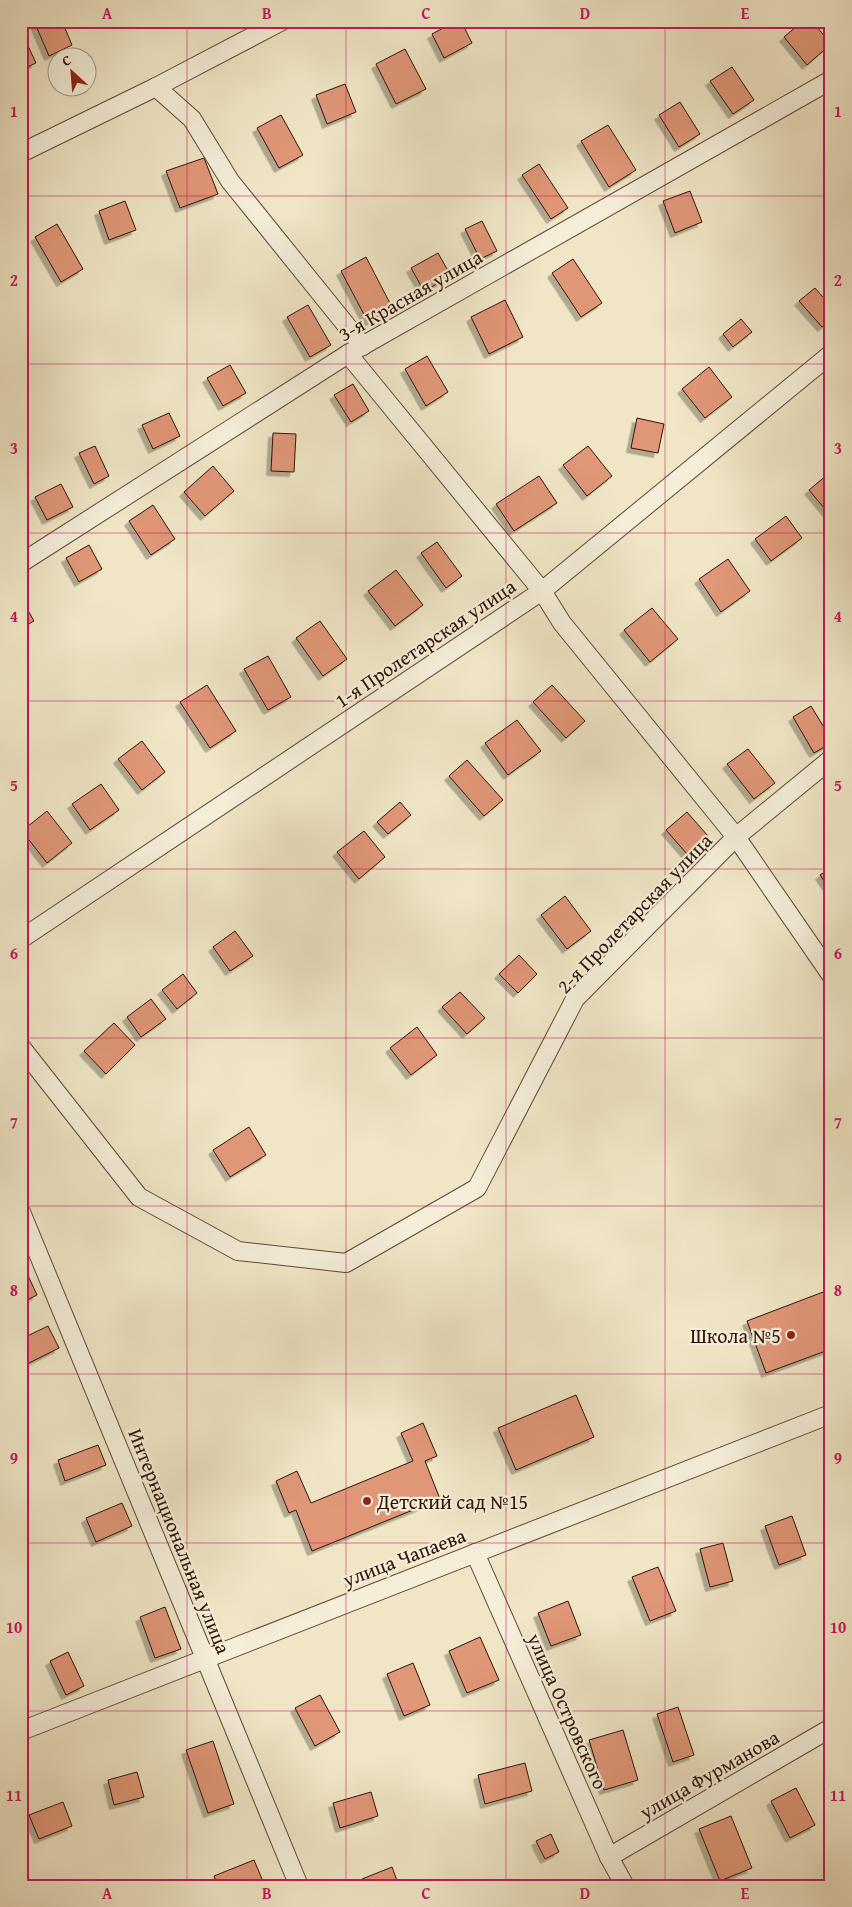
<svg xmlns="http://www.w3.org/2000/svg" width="852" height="1907" font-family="'Gentium Book Plus',serif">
  <defs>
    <filter id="shadow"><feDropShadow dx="-4.5" dy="4.5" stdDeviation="0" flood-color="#0004"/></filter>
  </defs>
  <rect width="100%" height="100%" fill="#f0e6c6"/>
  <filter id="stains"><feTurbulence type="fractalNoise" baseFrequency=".004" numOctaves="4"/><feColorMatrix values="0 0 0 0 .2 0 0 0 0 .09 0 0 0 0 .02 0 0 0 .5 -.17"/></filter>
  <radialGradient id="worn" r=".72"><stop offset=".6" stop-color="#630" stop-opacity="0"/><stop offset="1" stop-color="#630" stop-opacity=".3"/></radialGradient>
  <g fill="#e09778" stroke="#2f1306" filter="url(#shadow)">
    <polygon points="34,21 62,21 72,45 49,56"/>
    <polygon points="456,21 461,21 472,43 444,58 432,34"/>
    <polygon points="803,21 812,21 831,44 807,65 784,37"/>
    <polygon points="21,31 36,63 21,70"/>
    <polygon points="405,49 426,89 396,104 376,64"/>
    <polygon points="732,67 754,100 733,114 710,81"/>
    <polygon points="345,84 356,112 327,124 316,95"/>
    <polygon points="680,102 700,134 679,147 659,115"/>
    <polygon points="281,115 303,155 279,168 257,128"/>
    <polygon points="608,125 636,170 609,187 581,141"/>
    <polygon points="204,158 218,194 180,208 166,171"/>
    <polygon points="539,164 568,208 551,219 522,175"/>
    <polygon points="690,191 702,222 675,233 663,201"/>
    <polygon points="125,201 136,230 109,240 99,211"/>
    <polygon points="482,221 497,251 480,259 465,229"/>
    <polygon points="57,224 83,269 61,282 35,237"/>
    <polygon points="438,253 451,276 424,291 411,268"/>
    <polygon points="366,257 393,309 368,322 341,271"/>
    <polygon points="573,259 602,303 581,317 552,273"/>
    <polygon points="815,288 831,306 831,320 822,327 799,301"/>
    <polygon points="505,300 523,337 489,354 471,317"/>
    <polygon points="308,305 331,345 310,357 287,317"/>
    <polygon points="741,319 752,332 733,347 723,334"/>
    <polygon points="427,356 448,392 426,406 405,369"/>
    <polygon points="230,365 246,393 223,406 207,378"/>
    <polygon points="709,367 732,397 705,418 682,389"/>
    <polygon points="353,384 369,411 351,422 334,395"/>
    <polygon points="169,413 180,436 153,449 142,425"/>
    <polygon points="637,418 664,424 658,453 631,448"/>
    <polygon points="273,433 296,434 294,472 271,471"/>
    <polygon points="95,446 109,476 94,484 79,453"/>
    <polygon points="588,446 612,476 587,496 563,465"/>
    <polygon points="213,466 234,491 205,516 184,492"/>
    <polygon points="827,475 831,480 830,515 809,490"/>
    <polygon points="539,476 557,503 514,531 496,504"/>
    <polygon points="61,484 73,507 47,520 35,497"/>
    <polygon points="153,505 175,539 151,555 129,521"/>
    <polygon points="786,516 802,538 771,561 755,539"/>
    <polygon points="437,542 462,576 446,588 421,553"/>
    <polygon points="89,545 102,569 79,582 66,558"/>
    <polygon points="728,559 750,591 721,612 699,579"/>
    <polygon points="396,570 423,605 395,626 368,591"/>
    <polygon points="21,598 34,621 21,628"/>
    <polygon points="652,608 678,639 650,662 624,630"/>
    <polygon points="320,621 347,659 323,676 296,638"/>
    <polygon points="268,656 291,697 268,710 244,669"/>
    <polygon points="207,685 236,731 210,748 180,702"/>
    <polygon points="552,685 585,721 566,738 533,702"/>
    <polygon points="811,706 831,739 831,743 814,753 793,717"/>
    <polygon points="517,720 541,751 508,775 485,743"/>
    <polygon points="142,741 165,772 142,790 118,759"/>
    <polygon points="748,749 775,783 754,799 727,764"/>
    <polygon points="467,760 503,800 484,816 449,776"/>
    <polygon points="101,784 119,810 90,830 72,804"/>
    <polygon points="400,802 411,815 388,834 377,822"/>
    <polygon points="47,811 72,843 47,863 22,831"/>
    <polygon points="687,812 708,836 687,854 666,830"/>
    <polygon points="364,831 385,857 359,879 337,852"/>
    <polygon points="831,868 831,891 820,875"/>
    <polygon points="565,896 591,931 567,949 541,915"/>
    <polygon points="235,931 253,956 230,971 213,947"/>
    <polygon points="519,955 537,974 518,993 499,974"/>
    <polygon points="183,974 197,993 177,1009 162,990"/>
    <polygon points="460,992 485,1018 467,1034 442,1007"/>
    <polygon points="151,999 166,1019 141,1037 127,1017"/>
    <polygon points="114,1023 135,1045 106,1074 84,1051"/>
    <polygon points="417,1027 437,1055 411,1075 390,1048"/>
    <polygon points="249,1127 266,1155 230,1177 213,1150"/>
    <polygon points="24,1267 37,1295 21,1303 21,1268"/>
    <polygon points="831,1289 831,1349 766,1373 747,1321"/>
    <polygon points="48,1326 59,1348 21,1367 21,1339"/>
    <polygon points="576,1395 594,1437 516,1470 498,1428"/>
    <polygon points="423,1423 437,1456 425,1461 440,1499 312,1551 296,1510 289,1513 276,1481 297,1471 311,1503 413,1461 401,1433"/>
    <polygon points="98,1445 106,1465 65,1481 58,1460"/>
    <polygon points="122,1503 132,1526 96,1542 86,1518"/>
    <polygon points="792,1516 806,1555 779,1565 765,1526"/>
    <polygon points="723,1543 733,1581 710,1587 700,1549"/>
    <polygon points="658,1567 676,1611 650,1621 632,1577"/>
    <polygon points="568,1601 581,1635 551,1646 538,1613"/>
    <polygon points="165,1607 181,1649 155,1658 140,1617"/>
    <polygon points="480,1637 499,1680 467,1693 449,1651"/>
    <polygon points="68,1652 84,1686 66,1695 50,1661"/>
    <polygon points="413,1663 430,1705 404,1716 387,1674"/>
    <polygon points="320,1695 340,1732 315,1746 295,1708"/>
    <polygon points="678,1707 694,1755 673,1762 657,1714"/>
    <polygon points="623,1730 638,1780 604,1790 589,1740"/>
    <polygon points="213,1741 234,1804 208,1813 186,1750"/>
    <polygon points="525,1763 532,1791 485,1804 478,1775"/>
    <polygon points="137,1772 144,1797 114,1805 108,1780"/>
    <polygon points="796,1788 815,1825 790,1838 771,1801"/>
    <polygon points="371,1792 378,1816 340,1828 333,1803"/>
    <polygon points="63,1802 72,1826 39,1839 29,1815"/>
    <polygon points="731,1816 752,1868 720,1881 699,1829"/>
    <polygon points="551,1834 559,1852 545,1859 536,1841"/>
    <polygon points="254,1860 265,1886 218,1886 214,1876"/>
    <polygon points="392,1867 399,1886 365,1886 362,1879"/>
  </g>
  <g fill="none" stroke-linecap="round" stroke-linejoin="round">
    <g stroke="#5f4836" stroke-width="20">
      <g id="minor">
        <polyline points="156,87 192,119 230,181 363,346"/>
        <polyline points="21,153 156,87 282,21"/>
        <polyline points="348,354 542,591 562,623 736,837 831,975"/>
        <polyline points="21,563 348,354 831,80"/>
        <polyline points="21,939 542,591 831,354"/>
        <polyline points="21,1047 139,1197 238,1251 346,1263 477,1188 575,999 736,837 831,759"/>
        <polyline points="21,1212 299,1886"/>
        <polyline points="475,1553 609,1857 625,1886"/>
        <polyline points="21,1731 831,1414"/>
        <polyline points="609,1857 831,1728"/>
      </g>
    </g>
    <use href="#minor" stroke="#f5efda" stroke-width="18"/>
  </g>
  <path fill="none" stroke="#c2185b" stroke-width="1" stroke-opacity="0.55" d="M187,21V1886M346,21V1886M506,21V1886M665,21V1886M21,196H831M21,364H831M21,533H831M21,701H831M21,869H831M21,1038H831M21,1206H831M21,1374H831M21,1543H831M21,1711H831"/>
  <g fill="#8f2418" stroke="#f5efda" stroke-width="2">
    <circle cx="791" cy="1335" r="5"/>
    <circle cx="367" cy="1501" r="5"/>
  </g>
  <g text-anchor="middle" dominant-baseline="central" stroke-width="4.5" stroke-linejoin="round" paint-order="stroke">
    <g font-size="20" fill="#2f1306" stroke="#f5efda">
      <text transform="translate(410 295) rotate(-30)">3-я Красная улица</text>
      <text transform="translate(425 643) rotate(-34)">1-я Пролетарская улица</text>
      <text transform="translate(634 913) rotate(-46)">2-я Пролетарская улица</text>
      <text transform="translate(180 1541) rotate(68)">Интернациональная улица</text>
      <text transform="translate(404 1557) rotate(-21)">улица Чапаева</text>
      <text transform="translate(568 1711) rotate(66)">улица Островского</text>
      <text transform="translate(709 1774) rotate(-30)">улица Фурманова</text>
    </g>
    <g font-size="20" fill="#2f1306" stroke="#f5efda" text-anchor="end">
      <text x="781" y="1335">Школа №5</text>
      <text x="377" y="1501" text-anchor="start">Детский сад №15</text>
    </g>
  </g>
  <rect width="852" height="1907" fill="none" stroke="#f0e6c6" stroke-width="55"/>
  <g transform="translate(72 72) rotate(334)"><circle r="24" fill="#f5efda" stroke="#a69785"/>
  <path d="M0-4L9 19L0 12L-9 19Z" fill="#8f2418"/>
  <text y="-8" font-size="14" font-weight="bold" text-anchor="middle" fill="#2f1306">С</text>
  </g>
  <rect x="28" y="28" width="796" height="1852" fill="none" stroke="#c2185b" stroke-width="2"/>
  <g font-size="16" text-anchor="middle" font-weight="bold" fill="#c2185b">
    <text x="107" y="19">A</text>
    <text x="267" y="19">B</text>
    <text x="426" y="19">C</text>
    <text x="585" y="19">D</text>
    <text x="745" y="19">E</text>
    <text x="14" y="117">1</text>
    <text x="838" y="117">1</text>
    <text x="14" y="286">2</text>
    <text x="838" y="286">2</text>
    <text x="14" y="454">3</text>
    <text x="838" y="454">3</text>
    <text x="14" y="622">4</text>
    <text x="838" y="622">4</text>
    <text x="14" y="791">5</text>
    <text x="838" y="791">5</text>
    <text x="14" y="959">6</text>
    <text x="838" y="959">6</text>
    <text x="14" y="1128">7</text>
    <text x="838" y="1128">7</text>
    <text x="14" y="1296">8</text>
    <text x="838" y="1296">8</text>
    <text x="14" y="1464">9</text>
    <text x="838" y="1464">9</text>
    <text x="14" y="1633">10</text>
    <text x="838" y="1633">10</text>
    <text x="14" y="1801">11</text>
    <text x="838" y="1801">11</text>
    <text x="107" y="1899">A</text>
    <text x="267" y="1899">B</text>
    <text x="426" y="1899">C</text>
    <text x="585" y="1899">D</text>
    <text x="745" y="1899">E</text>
  </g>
  <rect width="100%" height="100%" filter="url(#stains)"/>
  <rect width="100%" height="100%" fill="url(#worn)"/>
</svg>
